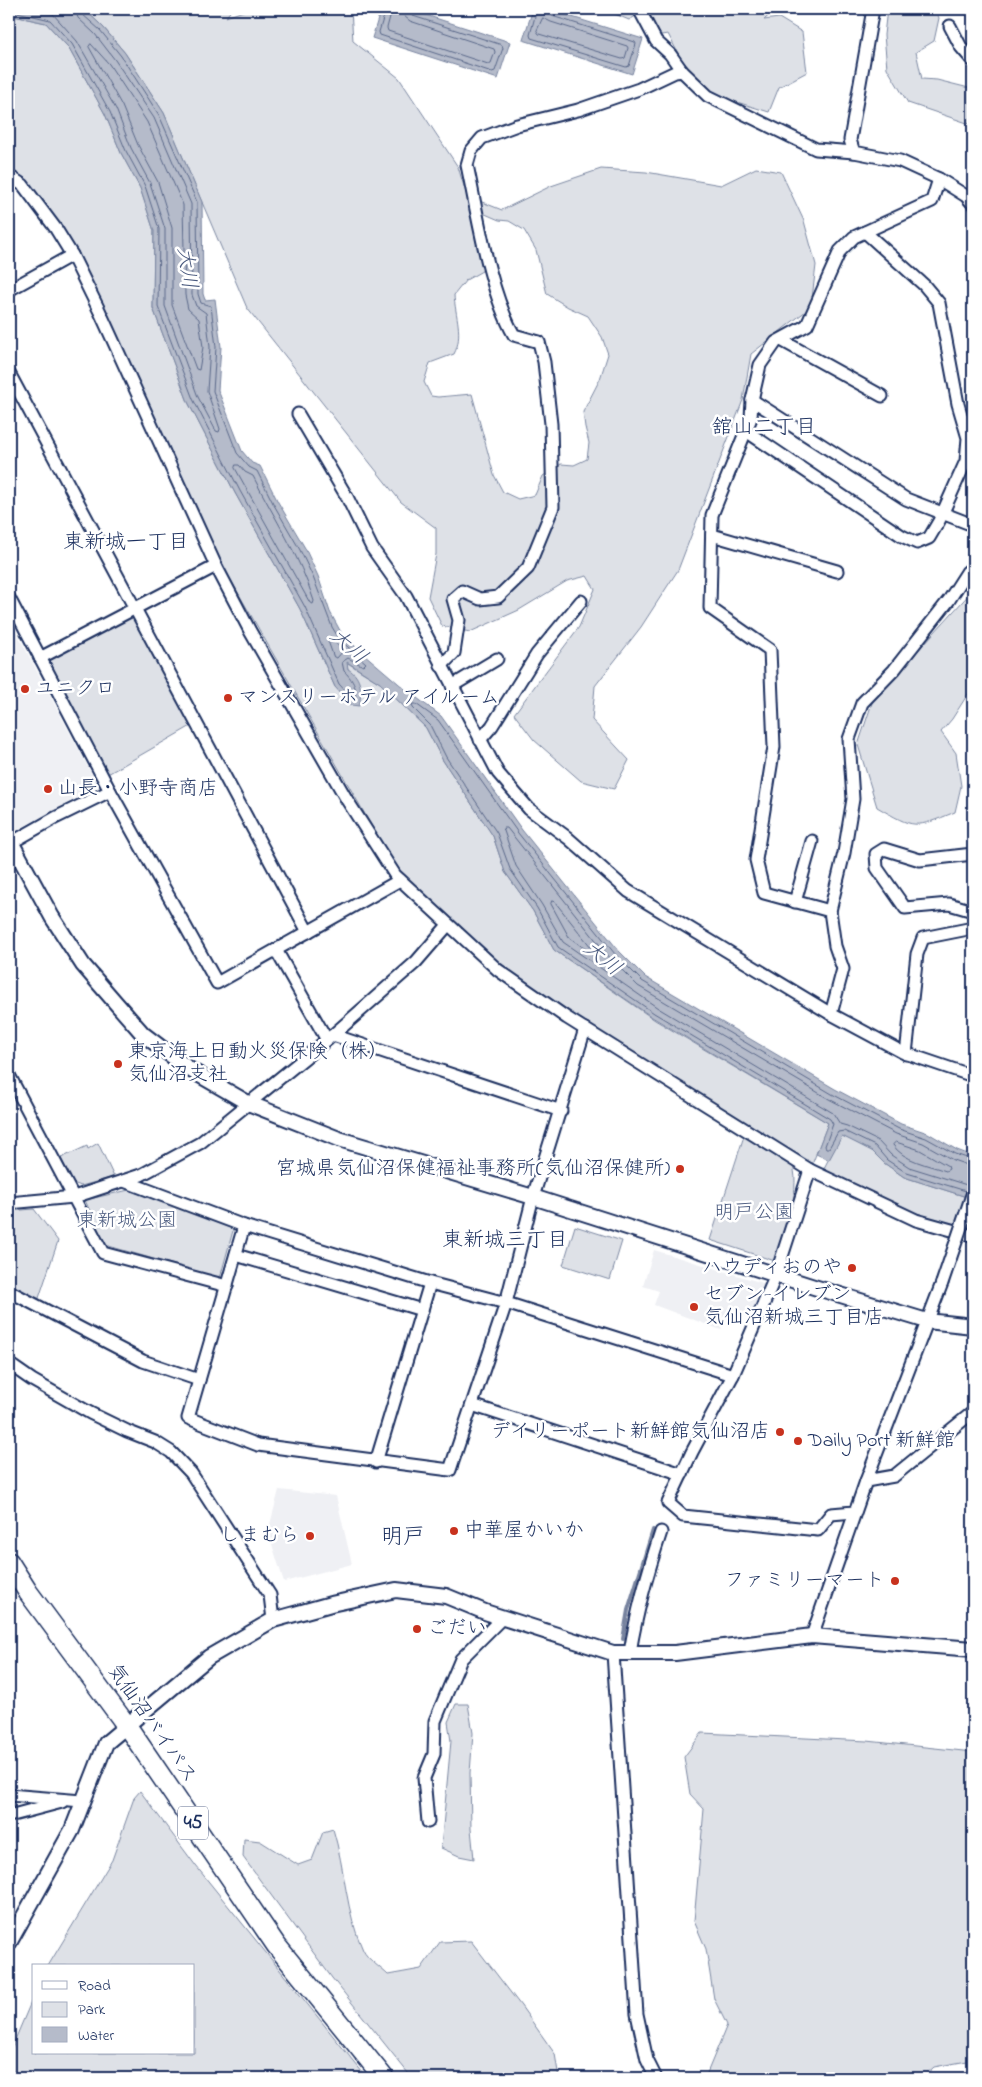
<svg xmlns="http://www.w3.org/2000/svg" width="982" height="2087" font-family="'Indie Flower','Klee One',sans-serif">
  <rect width="100%" height="100%" fill="#fff"/>
  <filter id="ink" filterUnits="userSpaceOnUse"><feTurbulence type="fractalNoise" baseFrequency=".02" numOctaves="2"/><feDisplacementMap in="SourceGraphic" scale="10" xChannelSelector="R" yChannelSelector="G"/><feConvolveMatrix kernelMatrix="1 2 1 2 8 2 1 2 1" color-interpolation-filters="sRGB"/></filter>
  <g filter="url(#ink)">
    <g fill="#eff0f4">
      <polygon points="9,618 98,786 15,831 9,820"/>
      <polygon points="654,1250 766,1284 754,1318 735,1313 731,1319 725,1317 721,1330 654,1305 659,1291 643,1286"/>
      <polygon points="279,1490 336,1496 352,1564 284,1582 268,1532"/>
    </g>
    <g fill="#dee1e7" stroke="#7c88a2" fill-rule="evenodd">
      <path d="M84,9H232L226,17L249,9H351L353,41L399,78L458,167L467,196L502,210L551,186L601,169L646,172L721,185L756,168L781,172L804,221L816,265L811,307L751,354L743,400L678,570L641,627L595,686L592,720L629,760L614,789L581,781L534,740L514,714L579,627L595,589L587,576L567,581L519,610L470,632L442,626L428,597L436,554V528L401,502L247,308L164,113L125,53L103,27ZM476,210L499,220L509,221L524,230L536,250L547,294L568,307L588,316L602,337L608,354L600,379L583,412L585,427L589,443L587,459L574,465L561,464L543,476L535,495L518,499L503,492L494,475L472,394L438,397L431,396L424,382L430,363L454,354C464,335 455,315 454,295L466,280L482,271L485,261L472,218Z"/>
      <polygon points="603,9 639,9 641,13 629,20"/>
      <polygon points="642,9 776,9 764,20 779,18 802,32 807,72 779,87 769,112 708,93 680,57 668,34 661,35"/>
      <polygon points="887,9 935,9 939,18 934,41 916,52 922,79 937,80 973,89 973,125 908,103 887,68 884,35"/>
      <polygon points="9,15 46,23 68,47 105,114 121,153 140,188 154,231 153,308 188,402 235,493 300,609 335,687 348,669 346,662 380,683 426,728 442,759 493,836 505,872 533,911 554,950 655,1020 828,1123 810,1170 496,963 397,870 221,563 77,254 22,178 9,170"/>
      <path d="M973,590V686L952,719L941,732L956,753L961,786L955,812C914,829 915,829 877,807L858,745L873,700Z"/>
      <polygon points="133,616 193,725 106,775 46,661"/>
      <polygon points="841,1135 872,1151 884,1163 904,1177 973,1199 973,1236 916,1220 822,1172"/>
      <path d="M744,1136L793,1166C801,1193 783,1234 775,1261L710,1240Z"/>
      <polygon points="98,1143 114,1177 81,1186 73,1183 61,1158 87,1146 88,1149"/>
      <polygon points="129,1190 234,1227 220,1278 105,1245 85,1200"/>
      <polygon points="34,1209 58,1241 38,1301 9,1285 9,1211"/>
      <polygon points="575,1226 622,1241 610,1280 563,1265"/>
      <polygon points="456,1704 468,1704 473,1733 470,1773 471,1829 474,1859 459,1856 441,1848 451,1741 448,1722"/>
      <polygon points="702,1733 867,1741 973,1752 973,2060 934,2067 922,2078 705,2078 727,2025 714,1999 706,1949 694,1921 704,1809 690,1794 684,1757"/>
      <polygon points="140,1791 196,1866 367,2078 9,2078 9,2054 34,1995 34,2053 194,2053 194,1966 48,1966 112,1860 134,1798"/>
      <path d="M333,1829C345,1868 346,1914 363,1950C367,1959 381,1968 388,1975L421,1969L440,1942L471,1941L521,2006L555,2054L559,2078H412L332,1978L243,1857L244,1839L260,1841L298,1865L312,1860L323,1832Z"/>
    </g>
    <g fill="#b5bbca" stroke="#77839f">
      <path d="M9,9H84L103,27L125,53L164,113L202,202L203,294L205,300L215,299L221,347L218,390L242,451L252,463L260,466L278,502L305,548L318,576L330,612L343,636L405,689L441,716L522,830L619,951L645,977L835,1089L901,1124L928,1133L957,1150L973,1156V1199L904,1177L884,1163L872,1151L842,1136L829,1160L816,1154L828,1123L652,1017L554,950L533,911L505,872L493,836L442,759L426,728L380,683L347,662L348,669C362,677 362,692 359,706L351,705L335,687L300,609L235,493L188,402L153,308L154,231L140,188L121,153L105,114L68,47L46,23L9,15Z"/>
      <polygon points="381,9 407,9 510,42 498,79 372,38"/>
      <polygon points="533,9 546,9 643,39 632,74 523,40"/>
    </g>
    <g fill="none" stroke-linecap="round" stroke-linejoin="round">
      <g stroke="#596789" stroke-width="1">
        <polyline points="33,9 53,14 77,41 116,109 131,148 150,183 165,229 165,306 198,397 216,431 219,432 220,429 207,391 210,347 206,313 196,306 192,295 191,204 154,118 115,60 95,34 78,18 75,9"/>
        <polyline points="386,9 379,32 380,35 492,72 495,71 503,48 502,45 413,16 410,13 409,9"/>
        <polyline points="392,9 387,28 388,31 488,64 491,63 495,52 494,49 410,21 404,16 403,9"/>
        <polyline points="537,9 530,35 531,38 626,67 629,66 636,44 635,42 552,16 549,13 548,9"/>
        <path d="M9,10L50,20L72,44L110,112L126,151L145,186L159,229L158,307L193,399L240,491L305,607L339,684L352,698L354,699C359,688 351,678 344,671L342,662L348,658L363,666L366,663L340,640L332,627L313,577L300,550L274,505L257,471L249,467L237,453L213,391L216,347L211,306L201,303L198,294L197,202L159,115L121,56L100,30L82,14L81,9"/>
        <polygon points="543,18 551,22 627,46 628,48 625,58 622,59 539,34 537,31"/>
        <polygon points="91,44 109,64 147,122 183,205 185,295 188,309 199,319 203,347 199,370 196,369 172,305 172,228 158,182 138,145 122,106 89,47"/>
        <path d="M236,465H239L245,472L253,476C274,518 300,556 314,601L313,604L310,603L235,468Z"/>
        <polygon points="327,637 330,637 343,651 337,658 334,657"/>
        <polygon points="552,901 555,902 591,947 591,950 588,951 569,937 551,904"/>
        <path d="M896,1142L920,1150L948,1166L949,1169L946,1171C929,1165 903,1161 893,1145Z"/>
        <polyline points="970,1186 909,1167 891,1155 878,1141 847,1126 840,1124 833,1113 658,1008 563,942 542,905 516,866 503,828 507,828 610,958 638,986 829,1099 896,1134 923,1143 953,1160 973,1167"/>
        <polyline points="966,1191 907,1173 887,1160 875,1146 844,1131 838,1132 829,1148 826,1148 825,1146 833,1124 830,1119 654,1013 558,947 537,908 510,869 497,833 446,757 430,725 413,708 412,704 416,704 438,720 518,833 615,954 642,981 832,1094 899,1129 926,1138 955,1154 973,1160"/>
      </g>
      <polyline stroke="#77839f" stroke-width="4" points="623,1639 628,1610 653,1530"/>
      <g stroke="#1b2f5e" stroke-width="15">
        <g id="minor">
          <polyline points="639,9 656,41 670,54 682,71"/>
          <polyline points="950,26 961,47 973,61"/>
          <polyline points="854,152 850,140 873,9"/>
          <polyline points="9,176 23,185 56,229 72,255 100,312 216,566 250,631 347,800 395,875 498,970 567,1018 810,1170 916,1220 973,1236"/>
          <polyline points="939,179 966,196 973,204"/>
          <polyline points="9,290 72,255"/>
          <polyline points="781,340 882,396"/>
          <polyline points="9,373 308,932"/>
          <polyline points="752,400 906,499 973,525"/>
          <polyline points="298,414 347,497 372,548 406,596 498,773 529,809 568,838 628,891 831,1014"/>
          <polyline points="746,431 902,536 917,543 929,538 939,521 966,461 968,438 958,404 939,303 924,285 865,232"/>
          <polyline points="712,535 837,571"/>
          <polyline points="9,598 110,791 217,983 400,880"/>
          <polyline points="40,658 216,566"/>
          <path d="M441,666L454,653L459,620L453,599L462,591L480,599L498,597L528,568L553,507L551,424L544,362L539,342L514,335C489,291 478,216 467,165L471,151L482,138L517,125L578,110L639,89L675,72L682,71L708,96L816,149L854,152L900,161L939,179L932,201L854,237L840,251L807,325L776,342L760,365L752,400L751,418L712,515L710,608L770,650L774,747L756,860L764,893L830,911L835,946L843,969L831,1014L902,1052L973,1076"/>
          <polyline points="452,686 497,659"/>
          <polyline points="480,740 492,726 537,654 581,601"/>
          <polyline points="9,844 55,818 110,791"/>
          <polyline points="973,854 920,860 884,849 876,854 877,868 905,908 949,904 973,911"/>
          <polyline points="795,902 812,841"/>
          <polyline points="830,911 844,853 853,799 849,739 862,703 894,670 949,600 967,572 973,567"/>
          <polyline points="276,950 327,1040"/>
          <polyline points="585,1029 533,1197 506,1303 450,1470 258,1445 188,1418 244,1226 430,1283 506,1303 733,1375"/>
          <polyline points="333,1035 561,1111"/>
          <polyline points="906,1054 917,954 923,938 973,928"/>
          <polyline points="9,1075 103,1253 227,1286"/>
          <polyline points="810,1170 776,1275 733,1375 692,1452 668,1503 683,1516 818,1530 831,1514 854,1512"/>
          <polyline points="124,1181 244,1226"/>
          <polyline points="9,1203 74,1197 141,1175 200,1143 333,1035 416,962 448,925"/>
          <polyline points="236,1255 422,1310"/>
          <polyline points="9,1291 143,1361 199,1380"/>
          <polyline points="9,1364 32,1380 90,1413 127,1431 155,1442 171,1452 191,1473 270,1595 273,1620"/>
          <polyline points="472,1405 682,1474"/>
          <polyline points="376,1462 430,1283"/>
          <polyline points="866,1481 894,1476 973,1412"/>
          <polyline points="812,1636 866,1481 942,1283"/>
          <path d="M630,1652C637,1610 648,1571 661,1532"/>
          <polyline points="613,1653 637,2014 647,2060 656,2078"/>
          <polyline points="9,1795 82,1801"/>
          <polyline points="9,1816 62,1802"/>
          <polyline points="428,1822 424,1778 434,1754 435,1721 461,1659 502,1618"/>
        </g>
      </g>
      <g stroke="#1b2f5e" stroke-width="18">
        <g id="tertiary">
          <polyline points="9,838 52,917 83,965 115,1002 143,1034 189,1069 248,1103 339,1139 533,1197 814,1287 927,1321 973,1326"/>
          <polyline points="9,1943 72,1830 106,1743 209,1657 273,1620 331,1604 396,1590 446,1596 485,1612 613,1653 675,1653 812,1636 973,1649"/>
        </g>
      </g>
      <g stroke="#1b2f5e" stroke-width="22">
        <polyline id="trunk" points="9,1562 28,1592 127,1726 276,1945 384,2078"/>
      </g>
      <use href="#minor" stroke="#fff" stroke-width="11"/>
      <use href="#tertiary" stroke="#fff" stroke-width="14"/>
      <use href="#trunk" stroke="#fff" stroke-width="19"/>
      <g stroke="#1b2f5e" stroke-width="15" stroke-linecap="butt">
        <polyline id="minor-bridge" points="942,1283 973,1192"/>
      </g>
      <use href="#minor-bridge" stroke="#fff" stroke-width="11"/>
    </g>
  </g>
  <g fill="#c8321e" stroke="#fff" stroke-width="2">
    <circle cx="25" cy="689" r="5"/>
    <circle cx="228" cy="698" r="5"/>
    <circle cx="48" cy="789" r="5"/>
    <circle cx="118" cy="1064" r="5"/>
    <circle cx="680" cy="1169" r="5"/>
    <circle cx="852" cy="1268" r="5"/>
    <circle cx="694" cy="1307" r="5"/>
    <circle cx="780" cy="1432" r="5"/>
    <circle cx="798" cy="1441" r="5"/>
    <circle cx="454" cy="1531" r="5"/>
    <circle cx="310" cy="1536" r="5"/>
    <circle cx="895" cy="1581" r="5"/>
    <circle cx="417" cy="1629" r="5"/>
  </g>
  <g text-anchor="middle" dominant-baseline="central" stroke-width="5" stroke-linejoin="round" paint-order="stroke">
    <rect fill="#fff" stroke="#5f6d8e" stroke-width="1" x="178" y="1806.5" width="30" height="33" rx="4"/>
    <g font-size="19" font-weight="bold" fill="#1b2f5e">
      <text x="193" y="1823">45</text>
    </g>
    <g font-size="20" fill="#1b2f5e" stroke="#fff" text-anchor="start">
      <text x="35" y="689">ユニクロ</text>
      <text x="238" y="698">マンスリーホテル アイルーム</text>
      <text x="58" y="789">山長・小野寺商店</text>
      <text x="128" y="1052">東京海上日動火災保険（株）<tspan x="128" dy="23">気仙沼支社</tspan></text>
      <text x="670" y="1169" text-anchor="end">宮城県気仙沼保健福祉事務所(気仙沼保健所)</text>
      <text x="842" y="1268" text-anchor="end">ハウディおのや</text>
      <text x="704" y="1295">セブン-イレブン<tspan x="704" dy="23">気仙沼新城三丁目店</tspan></text>
      <text x="770" y="1432" text-anchor="end">デイリーポート新鮮館気仙沼店</text>
      <text x="808" y="1441">Daily Port 新鮮館</text>
      <text x="464" y="1531">中華屋かいか</text>
      <text x="300" y="1536" text-anchor="end">しまむら</text>
      <text x="885" y="1581" text-anchor="end">ファミリーマート</text>
      <text x="427" y="1629">ごだい</text>
    </g>
    <g font-size="20" fill="#4c5c80" stroke="#fff">
      <text x="754" y="1213">明戸公園</text>
      <text x="127" y="1221">東新城公園</text>
    </g>
    <g font-size="20" fill="#1b2f5e" stroke="#fff">
      <text transform="translate(151 1724) rotate(55)">気仙沼バイパス</text>
    </g>
    <g font-size="21" font-style="italic" fill="#49597e" stroke="#fff">
      <text transform="translate(186 268) rotate(82)">大川</text>
      <text transform="translate(348 647) rotate(42)">大川</text>
      <text transform="translate(602 959) rotate(39)">大川</text>
    </g>
    <g font-size="21" fill="#1b2f5e" stroke="#fff">
      <text x="764" y="428">舘山二丁目</text>
      <text x="126" y="543">東新城一丁目</text>
      <text x="505" y="1241">東新城三丁目</text>
    </g>
    <g font-size="22" fill="#1b2f5e" stroke="#fff">
      <text x="403" y="1538">明戸</text>
    </g>
  </g>
  <rect width="982" height="2087" fill="none" stroke="#fff" stroke-width="30"/>
  <rect x="15" y="15" width="952" height="2057" fill="none" stroke="#1b2f5e" stroke-width="2" filter="url(#ink)"/>
  <rect x="32" y="1964" width="162" height="90" fill="#ffffff" stroke="#a4acbf"/>
  <rect x="42" y="1981" width="25" height="8" fill="#ffffff" stroke="#a4acbf"/>
  <text x="78" y="1990" font-size="15" fill="#1b2f5e">Road</text>
  <rect x="42" y="2002" width="25" height="15" fill="#dee1e7" stroke="#a4acbf"/>
  <text x="78" y="2014" font-size="15" fill="#1b2f5e">Park</text>
  <rect x="42" y="2027" width="25" height="15" fill="#b5bbca" stroke="#a4acbf"/>
  <text x="78" y="2040" font-size="15" fill="#1b2f5e">Water</text>
</svg>
